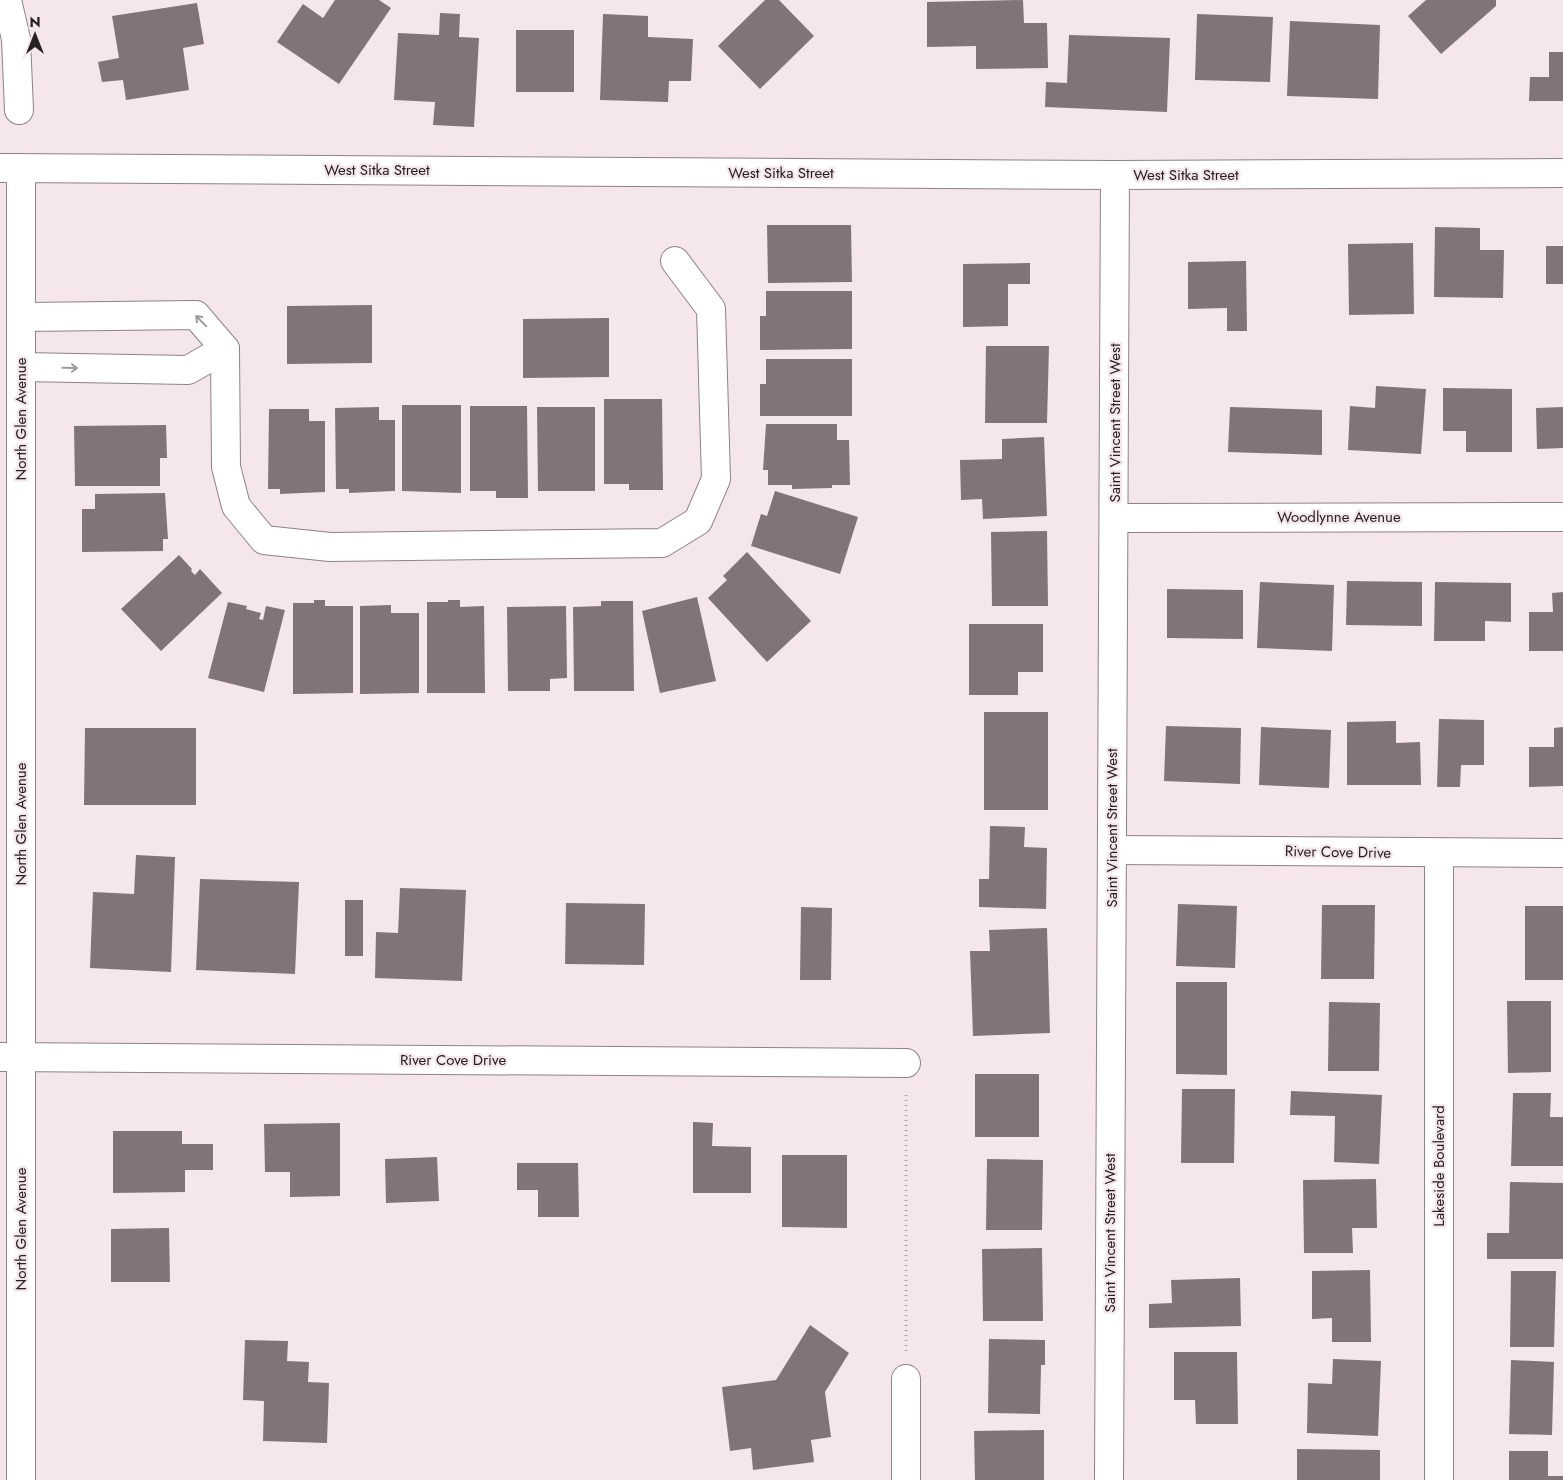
<svg xmlns="http://www.w3.org/2000/svg" width="1563" height="1480" font-family="Jost,sans-serif">
  <rect width="100%" height="100%" fill="#f5e6ec"/>
  <g fill="#807478">
    <polygon points="335,0 379,0 391,8 339,84 277,42 303,4 323,18"/>
    <polygon points="765,0 779,0 814,36 760,89 718,46"/>
    <polygon points="1023,0 1024,23 1047,23 1048,68 976,69 976,46 927,47 927,2"/>
    <polygon points="1426,0 1496,0 1496,6 1441,54 1408,16"/>
    <polygon points="197,3 204,44 183,48 189,90 126,100 123,80 102,82 98,62 119,58 112,16"/>
    <polygon points="440,13 460,14 459,37 479,38 474,127 433,125 435,102 394,100 398,33 439,35"/>
    <polygon points="603,14 648,16 648,37 693,39 691,81 669,81 668,102 600,100"/>
    <polygon points="1197,14 1273,17 1270,82 1195,80"/>
    <polygon points="1290,21 1380,25 1378,99 1287,96"/>
    <rect x="516" y="30" width="58" height="62"/>
    <polygon points="1069,35 1170,38 1167,112 1045,107 1046,82 1067,83"/>
    <polygon points="1549,52 1563,52 1563,101 1529,101 1530,77 1549,77"/>
    <polygon points="767,225 851,225 852,282 768,283"/>
    <polygon points="1435,227 1480,228 1480,250 1504,250 1503,298 1434,297"/>
    <polygon points="1413,243 1414,314 1349,315 1348,244"/>
    <rect x="1546" y="246" width="17" height="38"/>
    <polygon points="1246,261 1247,331 1227,331 1227,308 1188,309 1188,262"/>
    <polygon points="1030,263 1030,284 1008,284 1008,326 963,327 963,264"/>
    <polygon points="766,291 852,291 852,349 760,350 760,316 766,316"/>
    <polygon points="372,305 372,363 287,364 287,306"/>
    <polygon points="609,318 609,377 523,378 523,319"/>
    <polygon points="986,346 1049,346 1047,423 985,423"/>
    <polygon points="766,359 852,359 852,416 760,416 760,384 766,384"/>
    <polygon points="1376,386 1426,389 1421,454 1348,450 1350,406 1375,408"/>
    <polygon points="1443,388 1512,389 1512,452 1466,452 1466,431 1443,431"/>
    <polygon points="604,399 662,399 663,490 629,490 629,484 604,484"/>
    <polygon points="402,405 461,405 461,493 402,491"/>
    <polygon points="470,406 527,406 528,498 496,498 496,491 470,491"/>
    <polygon points="379,407 379,420 395,420 395,491 349,493 349,489 336,489 335,408"/>
    <polygon points="537,407 595,407 595,491 538,491"/>
    <polygon points="1230,407 1322,410 1322,455 1228,452"/>
    <polygon points="1563,407 1563,448 1537,449 1536,408"/>
    <polygon points="269,409 309,409 309,421 325,421 325,492 280,494 280,489 268,489"/>
    <polygon points="766,424 837,424 837,440 849,440 850,485 832,485 832,488 792,489 792,485 768,485 768,470 763,470"/>
    <polygon points="166,425 167,458 160,458 160,486 75,486 74,426"/>
    <polygon points="1044,437 1047,516 983,519 982,499 961,500 960,460 1002,459 1002,439"/>
    <polygon points="775,491 858,517 840,574 751,546 761,514 767,516"/>
    <polygon points="165,493 168,539 163,539 163,551 82,552 82,509 95,509 95,494"/>
    <polygon points="1047,531 1048,606 992,606 991,532"/>
    <polygon points="747,552 811,621 767,662 708,598 727,580 723,576"/>
    <polygon points="179,555 192,569 191,571 195,575 200,569 222,593 161,651 121,609"/>
    <polygon points="1347,581 1422,582 1422,626 1346,625"/>
    <polygon points="1260,582 1334,585 1332,651 1257,648"/>
    <polygon points="1435,582 1511,583 1511,622 1485,621 1485,641 1434,641"/>
    <polygon points="1167,589 1243,590 1243,639 1167,638"/>
    <polygon points="1563,592 1563,651 1529,651 1529,612 1553,612 1552,593"/>
    <polygon points="697,597 716,681 660,693 642,611"/>
    <polygon points="314,600 325,600 325,606 353,606 353,693 293,694 293,603 314,603"/>
    <polygon points="448,600 460,600 460,607 484,606 485,693 427,693 427,602 448,602"/>
    <polygon points="601,601 633,601 634,691 574,691 573,607 601,606"/>
    <polygon points="228,602 247,606 246,609 261,613 259,619 263,620 266,606 285,610 264,692 208,678"/>
    <polygon points="391,605 391,613 419,613 419,693 360,694 360,606"/>
    <polygon points="566,606 567,678 550,679 550,691 508,691 507,607"/>
    <polygon points="969,624 1043,624 1043,672 1018,672 1018,695 969,695"/>
    <rect x="984" y="712" width="64" height="98"/>
    <polygon points="1439,719 1484,720 1484,765 1461,765 1460,787 1437,787"/>
    <polygon points="1396,721 1396,743 1420,742 1421,785 1347,785 1347,722"/>
    <polygon points="1166,726 1241,728 1240,784 1164,781"/>
    <polygon points="1261,727 1331,730 1329,788 1259,785"/>
    <polygon points="1563,727 1563,786 1529,787 1529,747 1554,747 1554,728"/>
    <polygon points="85,728 196,728 196,805 84,805"/>
    <polygon points="990,826 1025,827 1024,847 1047,848 1046,909 979,907 979,879 989,879"/>
    <polygon points="136,855 175,857 171,972 90,968 93,892 134,894"/>
    <polygon points="200,879 299,882 295,974 196,970"/>
    <polygon points="400,888 466,890 462,981 375,978 376,932 398,933"/>
    <rect x="345" y="900" width="18" height="56"/>
    <polygon points="566,903 645,904 644,965 565,964"/>
    <polygon points="1178,904 1237,906 1235,968 1176,966"/>
    <polygon points="1322,905 1375,905 1374,979 1321,979"/>
    <rect x="1525" y="906" width="38" height="74"/>
    <polygon points="801,907 832,908 831,980 800,980"/>
    <polygon points="1047,928 1050,1033 973,1036 970,951 990,951 989,930"/>
    <polygon points="1176,982 1227,982 1227,1075 1176,1074"/>
    <polygon points="1507,1001 1551,1001 1551,1072 1508,1073"/>
    <polygon points="1329,1002 1380,1003 1379,1071 1328,1071"/>
    <rect x="975" y="1074" width="64" height="63"/>
    <polygon points="1182,1089 1235,1089 1234,1163 1181,1163"/>
    <polygon points="1291,1091 1382,1095 1379,1164 1334,1162 1335,1116 1290,1115"/>
    <polygon points="1513,1093 1551,1093 1550,1117 1563,1117 1563,1166 1511,1166"/>
    <polygon points="693,1122 713,1123 712,1146 751,1147 751,1193 693,1193"/>
    <polygon points="340,1123 340,1196 290,1197 290,1172 265,1172 264,1124"/>
    <polygon points="113,1131 182,1131 182,1144 213,1144 213,1170 185,1170 185,1192 113,1193"/>
    <polygon points="782,1155 847,1155 847,1228 782,1227"/>
    <polygon points="437,1157 439,1201 386,1203 385,1159"/>
    <polygon points="987,1159 1043,1160 1042,1230 986,1230"/>
    <polygon points="517,1163 578,1163 579,1217 538,1217 538,1190 517,1190"/>
    <polygon points="1376,1179 1377,1228 1352,1228 1353,1253 1304,1253 1303,1180"/>
    <polygon points="1510,1182 1563,1183 1563,1259 1487,1259 1487,1233 1509,1233"/>
    <polygon points="169,1228 170,1282 111,1282 111,1229"/>
    <polygon points="1042,1248 1043,1321 983,1321 982,1249"/>
    <polygon points="1370,1270 1371,1342 1332,1342 1332,1318 1312,1319 1312,1271"/>
    <polygon points="1511,1271 1556,1271 1554,1347 1510,1347"/>
    <polygon points="1240,1278 1241,1326 1149,1328 1149,1304 1172,1303 1171,1280"/>
    <polygon points="810,1325 849,1353 825,1392 831,1437 811,1440 814,1462 753,1470 751,1448 730,1451 722,1387 776,1380"/>
    <polygon points="989,1339 1045,1340 1045,1365 1041,1365 1040,1414 988,1413"/>
    <polygon points="245,1340 288,1341 287,1361 309,1362 308,1382 329,1383 327,1443 263,1441 264,1401 243,1400"/>
    <polygon points="1174,1352 1237,1352 1238,1424 1196,1424 1195,1400 1174,1400"/>
    <polygon points="1333,1359 1381,1361 1378,1436 1307,1433 1308,1383 1332,1384"/>
    <polygon points="1511,1360 1554,1362 1552,1435 1509,1434"/>
    <polygon points="1044,1430 1044,1480 975,1480 974,1431"/>
    <polygon points="1297,1449 1380,1450 1380,1480 1297,1480"/>
    <polygon points="1509,1451 1548,1451 1548,1476 1563,1476 1563,1480 1509,1480"/>
  </g>
  <g fill="none" stroke-linecap="round" stroke-linejoin="round">
    <g stroke="#8f8287" stroke-width="30">
      <g id="minor">
        <polyline points="7,0 16,39 19,110"/>
        <polyline points="0,168 1115,175 1563,173"/>
        <polyline points="21,168 21,1480"/>
        <polyline points="225,349 226,467 236,506 264,540 330,547 662,543 698,521 716,479 711,309 675,261"/>
        <polyline points="21,367 188,370 225,349 196,315 23,317"/>
        <polyline points="1115,518 1563,517"/>
        <polyline points="1112,850 1563,853"/>
        <polyline points="1439,853 1439,1480"/>
        <polyline points="0,1057 906,1063"/>
        <polyline points="906,1480 906,1379"/>
        <polyline points="1109,1480 1115,175"/>
      </g>
    </g>
    <polyline stroke="#afa3a8" stroke-width="3" stroke-dasharray="1 4" stroke-linecap="butt" points="906,1351 906,1092"/>
    <use href="#minor" stroke="#fff" stroke-width="28"/>
  </g>
  <defs><path id="oneway-shaft" d="M-6 0H5M1.5-3L5.5 0L1.5 3" fill="none" stroke-width="1.6" stroke-linecap="round" stroke-linejoin="round" transform="scale(1.25)"/></defs>
  <g stroke="#9d9b9c">
    <use href="#oneway-shaft" transform="translate(201 321) rotate(-134)"/>
    <use href="#oneway-shaft" transform="translate(70 368) rotate(1)"/>
  </g>
  <g text-anchor="middle" dominant-baseline="central" stroke-width="4.5" stroke-linejoin="round" paint-order="stroke">
    <g font-size="15" fill="#262123" stroke="#f5e6ec">
      <text x="377" y="170">West Sitka Street</text>
      <text x="781" y="173">West Sitka Street</text>
      <text x="1186" y="175">West Sitka Street</text>
      <text transform="translate(21 419) rotate(-90)">North Glen Avenue</text>
      <text transform="translate(1115 423) rotate(-90)">Saint Vincent Street West</text>
      <text x="1339" y="517">Woodlynne Avenue</text>
      <text transform="translate(21 824) rotate(-90)">North Glen Avenue</text>
      <text transform="translate(1112 828) rotate(-90)">Saint Vincent Street West</text>
      <text transform="translate(1338 852) rotate(1)">River Cove Drive</text>
      <text x="453" y="1060">River Cove Drive</text>
      <text transform="translate(1439 1166) rotate(-90)">Lakeside Boulevard</text>
      <text transform="translate(21 1229) rotate(-90)">North Glen Avenue</text>
      <text transform="translate(1110 1233) rotate(-90)">Saint Vincent Street West</text>
    </g>
  </g>
  <g transform="translate(35 35)" stroke="#f5e6ec" stroke-width="4" paint-order="stroke">
  <path d="M0-4L9 19L0 12L-9 19Z" fill="#262123"/>
  <text y="-8" font-size="14" font-weight="bold" text-anchor="middle" fill="#262123">N</text>
  </g>
</svg>
